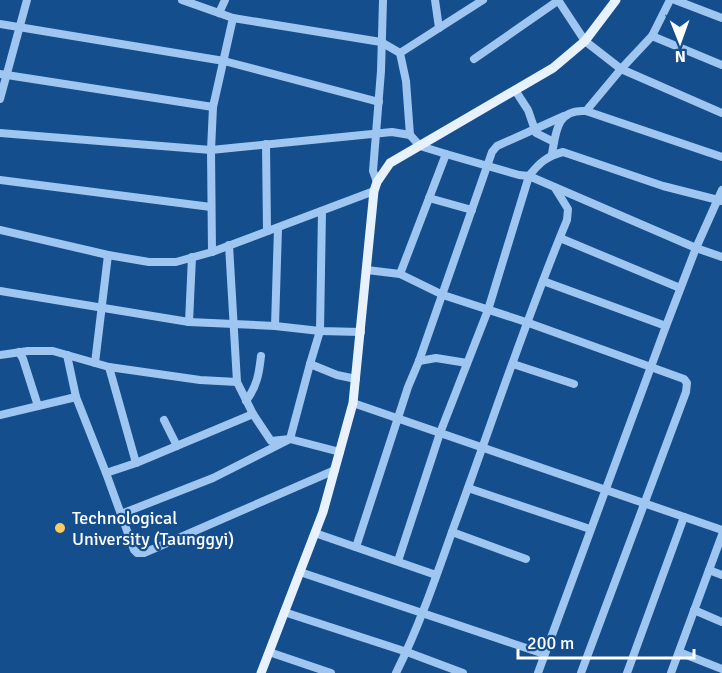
<svg xmlns="http://www.w3.org/2000/svg" width="722" height="673" font-family="Signika,sans-serif">
  <rect width="100%" height="100%" fill="#154e8d"/>
  <g fill="none" stroke-linecap="round" stroke-linejoin="round">
    <g stroke="#9fc6f0" stroke-width="8">
      <polyline points="182,0 233,18 381,42 400,53"/>
      <polyline points="435,0 439,28"/>
      <polyline points="558,0 585,41 621,69 722,113"/>
      <polyline points="675,0 722,18"/>
      <polyline points="219,13 225,0"/>
      <polyline points="0,24 224,61 379,102"/>
      <polyline points="652,36 722,65"/>
      <polyline points="474,59 559,0"/>
      <polyline points="0,74 213,107"/>
      <polyline points="515,90 528,110 536,133 554,142"/>
      <polyline points="0,99 27,0"/>
      <polyline points="586,111 621,69 652,36 670,0"/>
      <path d="M0,133L211,150L392,132L410,135L420,146L446,154L519,175L529,176C539,163 547,156 563,152L663,186L722,201"/>
      <polyline points="410,135 406,81 400,53 483,0"/>
      <polyline points="266,144 267,231"/>
      <path d="M552,154C556,131 557,109 586,111L722,157"/>
      <polyline points="0,180 211,207"/>
      <polyline points="377,182 373,171 381,71 383,0"/>
      <polyline points="429,198 472,210"/>
      <polyline points="0,230 108,255 149,262 176,262 212,252 374,191"/>
      <polyline points="560,238 680,288"/>
      <polyline points="229,245 237,382 253,414 271,441 290,439 340,452"/>
      <polyline points="212,252 211,150 213,107 233,18"/>
      <polyline points="367,270 400,274 443,295 526,322 684,379 687,383 686,392 581,673"/>
      <polyline points="400,274 446,154"/>
      <polyline points="543,281 666,326"/>
      <polyline points="0,291 189,322 275,326 320,331 361,332"/>
      <polyline points="189,322 192,257"/>
      <polyline points="275,326 278,228"/>
      <polyline points="19,352 23,359 38,406"/>
      <polyline points="0,355 28,351 53,351 109,367 200,380 237,382"/>
      <polyline points="67,355 76,397 106,473 136,463 253,414"/>
      <polyline points="419,361 436,358 467,363"/>
      <polyline points="95,363 108,255"/>
      <polyline points="310,364 320,331 322,211"/>
      <polyline points="513,364 574,384"/>
      <polyline points="109,367 136,463"/>
      <path d="M246,401C257,386 259,374 261,356"/>
      <polyline points="353,403 722,530"/>
      <polyline points="0,415 76,397"/>
      <polyline points="164,420 177,446"/>
      <polyline points="106,473 134,550 137,553 144,553 335,470"/>
      <polyline points="468,488 590,529"/>
      <polyline points="121,514 213,478 290,439 310,364 337,375 356,379"/>
      <polyline points="452,532 526,559"/>
      <polyline points="315,533 436,575"/>
      <polyline points="356,547 408,387 419,361 492,152 497,146 564,116"/>
      <polyline points="398,561 440,433 488,310 529,176 696,248 722,257"/>
      <polyline points="709,570 722,575"/>
      <polyline points="300,572 544,654"/>
      <polyline points="694,610 722,622"/>
      <polyline points="284,612 407,652 463,673"/>
      <polyline points="269,652 331,673"/>
      <polyline points="679,652 722,669"/>
      <path d="M396,673C419,627 436,577 453,529C491,426 525,321 567,220L568,209L555,188"/>
      <polyline points="538,673 666,326 696,248 722,190"/>
      <polyline points="627,673 684,517"/>
      <polyline points="671,673 722,535"/>
    </g>
    <polyline stroke="#e8f2ff" stroke-width="9" points="261,673 323,512 353,403 374,191 377,182 390,163 553,68 585,41 616,0"/>
  </g>
  <circle fill="#ffcb5e" stroke="#154e8d" stroke-width="2" cx="60" cy="528" r="6"/>
  <g text-anchor="middle" dominant-baseline="central" stroke-width="4.5" stroke-linejoin="round" paint-order="stroke">
    <g font-size="18" fill="#fff" stroke="#154e8d" text-anchor="start">
      <text x="72" y="518">Technological<tspan x="72" dy="21">University (Taunggyi)</tspan></text>
    </g>
  </g>
  <g transform="translate(680 42) rotate(179)" stroke="#154e8d" stroke-width="4.5" paint-order="stroke">
  <path d="M0-4.5L10 22L0 15L-10 22Z" fill="#ffffff"/>
  <text y="-9" font-size="16" font-weight="bold" text-anchor="middle" fill="#ffffff">N</text>
  </g>
  <path d="M518 649v9h176v-9" fill="none" stroke="#ffffff" stroke-width="3"/>
  <text x="527" y="649" font-size="18" fill="#ffffff" stroke="#154e8d" stroke-width="4.5" paint-order="stroke">200 m</text>
</svg>
